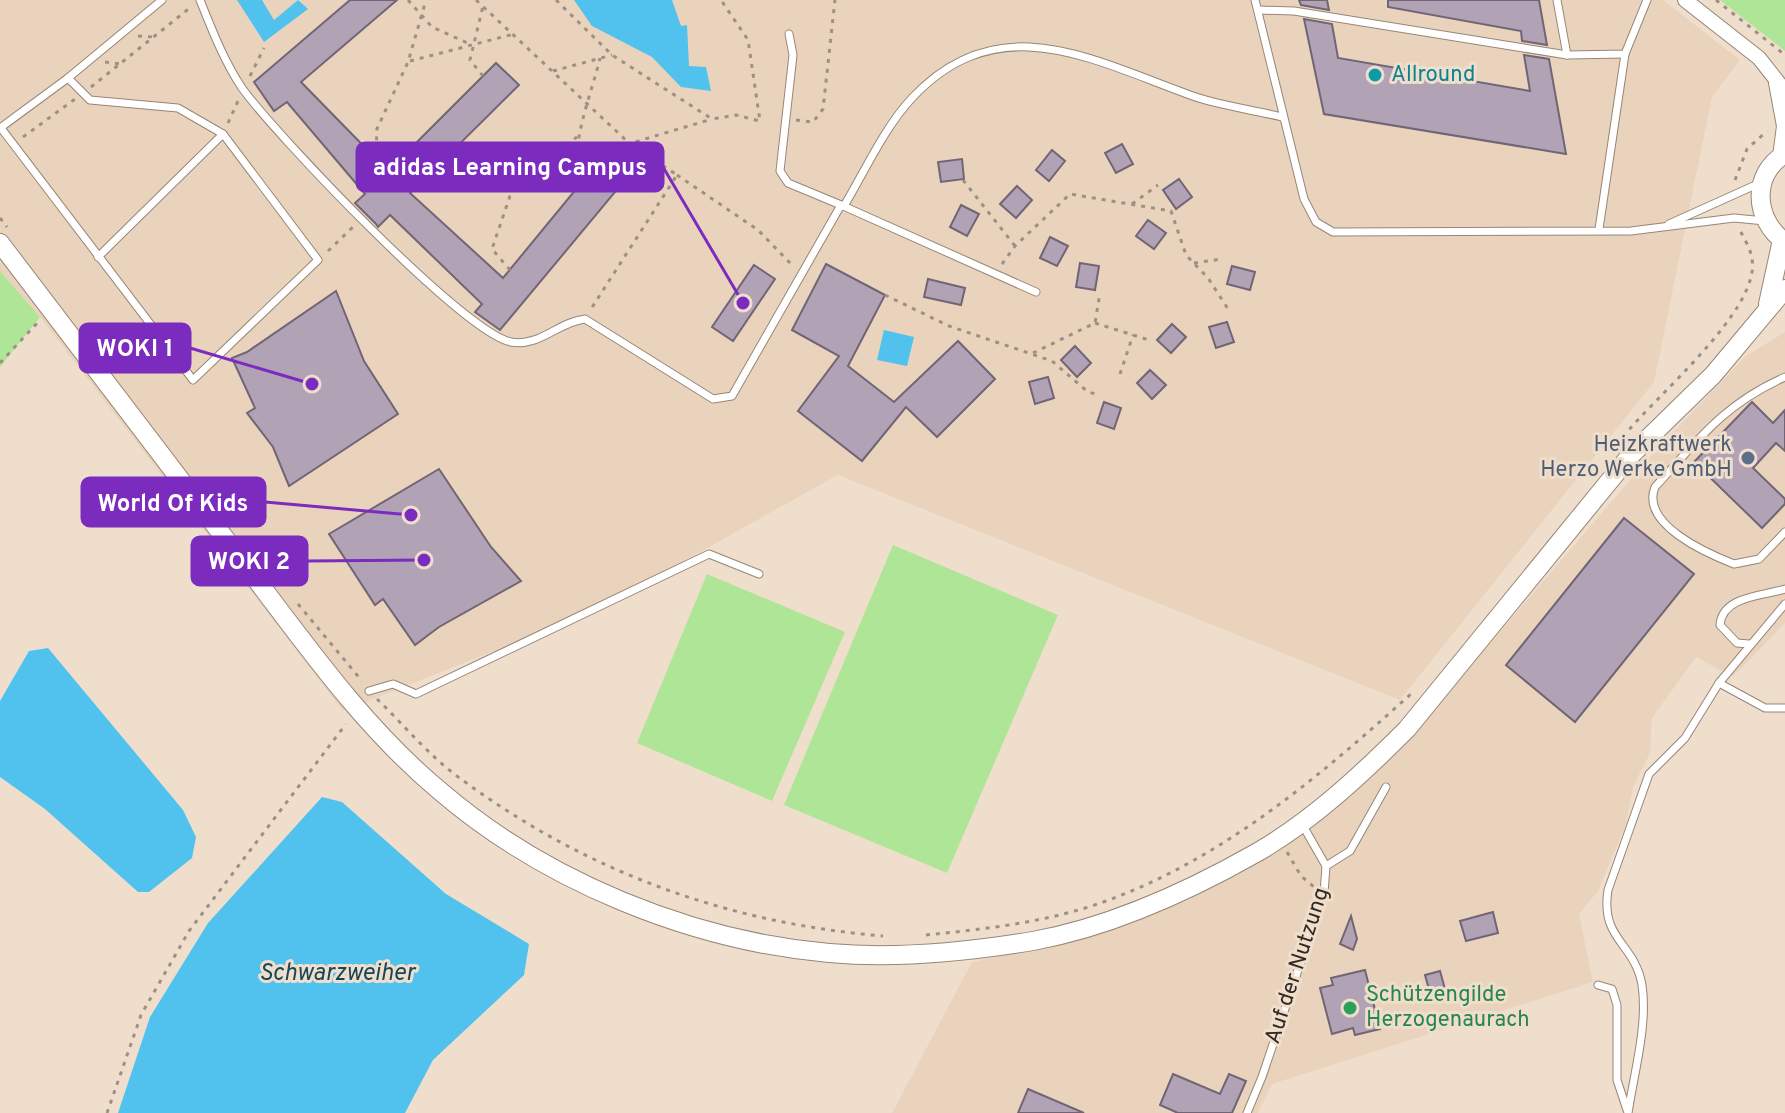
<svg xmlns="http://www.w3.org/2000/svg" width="1785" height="1113" font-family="Overpass,sans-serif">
  <rect width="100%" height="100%" fill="#f0decd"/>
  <g fill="#ead3bc">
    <polygon points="0,0 1663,0 1740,60 1712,97 1654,382 1400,700 838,475 592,612 343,711 40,317 0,271"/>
    <polygon points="1785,332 1785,623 1733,677 1696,657 1652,718 1650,753 1633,787 1626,824 1598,891 1579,914 1593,982 1272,1084 1258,1113 892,1113 972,962 1065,943 1140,920 1188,900 1238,873 1349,796 1393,756 1656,450 1746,356"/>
  </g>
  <g fill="#afe597">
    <polygon points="1720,0 1785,0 1785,51"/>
    <polygon points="0,271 40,317 0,367"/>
    <polygon points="893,545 1058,615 947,873 784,805"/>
    <polygon points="707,574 845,632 772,801 637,743"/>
  </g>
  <g fill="#51c2ee">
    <polygon points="237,0 262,0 274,20 298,0 308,9 264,42"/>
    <polygon points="574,0 672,0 681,26 687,25 689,66 706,67 711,91 681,87 652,57 592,26"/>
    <polygon points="884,330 914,337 907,366 877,360"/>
    <polygon points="48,648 183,810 196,837 192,858 149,892 138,892 45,809 0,777 0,701 29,651"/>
    <polygon points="322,797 342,802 446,894 529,944 524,975 433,1060 405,1113 118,1113 150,1017 208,923"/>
  </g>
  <g fill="#b1a3b5" stroke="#716575" stroke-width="2">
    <polygon points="350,0 397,0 301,82 388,171 496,63 519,85 410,193 503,278 600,160 625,180 500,330 475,312 482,304 390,215 378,227 376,224 355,203 365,194 287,102 274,111 254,82"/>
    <polygon points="1299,0 1327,0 1329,10 1301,5"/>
    <polygon points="1388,0 1539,0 1547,45 1522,41 1521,31 1388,7"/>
    <polygon points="1304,19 1332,24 1338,58 1530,91 1524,55 1549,59 1566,154 1324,114"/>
    <polygon points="1122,144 1133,164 1116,173 1105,153"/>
    <polygon points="1052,150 1065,161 1049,181 1036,170"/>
    <polygon points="962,159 964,179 941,182 938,162"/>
    <polygon points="1179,179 1192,197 1176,209 1163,190"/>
    <polygon points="1017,186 1032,200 1016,218 1000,204"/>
    <polygon points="961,205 979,214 967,236 950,227"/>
    <polygon points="1148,220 1166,233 1154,249 1136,236"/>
    <polygon points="1050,237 1068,246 1057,266 1040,258"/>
    <polygon points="1080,263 1099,266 1095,290 1076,287"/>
    <polygon points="826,264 885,295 848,366 894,402 958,341 995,379 937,437 906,407 862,461 798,411 839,356 792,330"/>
    <polygon points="754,265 775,279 733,341 712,327"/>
    <polygon points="1232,266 1255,272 1250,290 1227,284"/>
    <polygon points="928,279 965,288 961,305 924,297"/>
    <polygon points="336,291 364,361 398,414 289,486 273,447 247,413 255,408 232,358 247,352"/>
    <polygon points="1227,322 1234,342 1216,348 1209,327"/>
    <polygon points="1172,324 1186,337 1171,353 1157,340"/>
    <polygon points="1075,346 1091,363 1077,377 1061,360"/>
    <polygon points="1150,370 1166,385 1152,399 1137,383"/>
    <polygon points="1048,377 1054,398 1035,404 1029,382"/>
    <polygon points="1104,402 1121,408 1114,429 1097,423"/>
    <polygon points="1752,402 1773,423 1785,410 1785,451 1776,443 1753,468 1785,499 1785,504 1762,528 1694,462"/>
    <polygon points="439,469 491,547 521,581 439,627 415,645 383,599 375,605 329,534"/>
    <polygon points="1624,518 1694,574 1575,722 1506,665"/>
    <polygon points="1493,912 1498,933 1466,941 1460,921"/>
    <polygon points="1351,916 1357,939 1353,950 1340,944"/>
    <polygon points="1365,970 1380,1029 1355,1035 1353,1028 1332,1034 1320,988 1333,985 1331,978"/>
    <polygon points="1440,971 1447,996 1432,1000 1425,975"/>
    <polygon points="1173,1074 1220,1094 1229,1074 1246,1081 1232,1113 1178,1113 1160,1105"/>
    <polygon points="1028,1089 1084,1113 1018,1113"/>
  </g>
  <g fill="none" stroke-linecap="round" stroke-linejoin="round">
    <g stroke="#968676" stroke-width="9">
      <g id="service">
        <path d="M200,0C212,30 224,61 242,88C275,134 464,333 511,342C540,347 558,322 585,319L713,399L732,396L841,205L1036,292"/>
        <polyline points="1255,0 1304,199 1316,222 1333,232 1631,231 1734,218 1765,221"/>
        <polyline points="1557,0 1567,55"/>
        <polyline points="1258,10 1294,11 1567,55 1625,54 1647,0"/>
        <polyline points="789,34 793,55 780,171 788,183 841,205"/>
        <polyline points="0,128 68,78 162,0"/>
        <polyline points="1,128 193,380 318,260 223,134 178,108 90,100 68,78"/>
        <path d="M844,206C865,171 884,128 912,98C996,8 1087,57 1182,92C1214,105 1249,109 1282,117"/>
        <polyline points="1669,224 1760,183"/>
        <polyline points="1599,229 1625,54"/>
        <polyline points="98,257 223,134"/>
        <path d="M1785,377C1724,404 1699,439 1655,487C1640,524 1706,553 1734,564L1759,559L1785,532"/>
        <path d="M1749,644L1737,643L1720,625C1722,596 1763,596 1785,589"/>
        <polyline points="1719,683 1765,708 1785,708"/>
        <polyline points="369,691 393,684 416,694 709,554 759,574"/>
        <polyline points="1326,866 1350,851 1386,787"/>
        <polyline points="1598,985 1612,989 1617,1005 1617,1080 1627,1110"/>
        <polyline points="1247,1113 1262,1077 1324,893 1326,866 1302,824"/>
        <path d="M1628,1113C1634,1073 1648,1025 1642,985C1635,943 1600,940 1608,890L1649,774L1685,738L1719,683L1785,604"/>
      </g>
    </g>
    <g stroke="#968676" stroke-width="16">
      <g id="minor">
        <polyline points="1685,0 1759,58 1785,91"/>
        <polyline points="1776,83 1784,126 1780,157"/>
      </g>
    </g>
    <g stroke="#968676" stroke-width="20">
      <g id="tertiary">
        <path d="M1785,154C1751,174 1754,220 1785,242"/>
        <path d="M0,243C81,349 161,456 243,562C304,642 362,726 440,791C545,881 691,941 829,953C896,959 967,952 1033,941C1110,927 1189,891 1256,853C1312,821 1362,774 1407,729L1629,457L1713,375L1785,289"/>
        <polyline points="1768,304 1782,240"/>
      </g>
    </g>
    <g stroke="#9d9084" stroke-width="3" stroke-dasharray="4 6" stroke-linecap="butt">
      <polyline points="408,0 432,27 472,45"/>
      <polyline points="476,0 629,143 677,175 591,309"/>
      <polyline points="556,0 612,55 712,119 736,115 760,121 748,40 721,0"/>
      <polyline points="1716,0 1785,55"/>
      <polyline points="138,36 154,37"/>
      <polyline points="410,61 514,34"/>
      <polyline points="105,62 121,64"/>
      <polyline points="553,71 612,55"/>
      <polyline points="250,76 264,48"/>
      <polyline points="483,76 470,60 483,6"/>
      <polyline points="91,87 191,7"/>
      <polyline points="796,120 813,122 823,109 835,0"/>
      <polyline points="228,123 238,101"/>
      <polyline points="23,137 75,99"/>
      <polyline points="394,164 377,144 376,131 408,62 426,0"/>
      <polyline points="582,167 608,150 712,119"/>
      <path d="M590,173L577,160C577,126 592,92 600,58"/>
      <polyline points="677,175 758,230 793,266"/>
      <polyline points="963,180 1015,246"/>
      <polyline points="1735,180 1747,149 1767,131"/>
      <polyline points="1132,204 1158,185"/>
      <polyline points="0,218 7,227"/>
      <polyline points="328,251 354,226"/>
      <polyline points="1194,263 1222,259"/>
      <polyline points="1002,264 1015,246 1070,194 1171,211 1186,255 1208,278 1230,312"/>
      <polyline points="510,270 492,249 510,196 535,166 577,137"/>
      <polyline points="885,295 949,326 1052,361 1088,392 1096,394"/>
      <polyline points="1095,323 1149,340"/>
      <polyline points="1033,353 1095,323 1100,293"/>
      <polyline points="0,363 39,321"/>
      <polyline points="1120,374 1133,335"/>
      <path d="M1623,437C1654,397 1761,310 1752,259C1751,249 1744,239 1740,230"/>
      <polyline points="298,604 362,681"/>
      <path d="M377,699C404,725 430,757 461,779C587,872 727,923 883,936"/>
      <polyline points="1287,852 1301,876 1314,887"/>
      <path d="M926,935C986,929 1049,922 1106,901C1224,858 1320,776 1412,693"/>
      <polyline points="107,1113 141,1015 189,931 346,724"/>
    </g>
    <use href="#service" stroke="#fff" stroke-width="7"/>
    <use href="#minor" stroke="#fff" stroke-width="14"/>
    <use href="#tertiary" stroke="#fff" stroke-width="18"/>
  </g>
  <circle fill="#0f9aa8" stroke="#f0decd" stroke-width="3" cx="1375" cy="75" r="8"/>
  <circle fill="#5c6f8a" stroke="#f0decd" stroke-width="3" cx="1748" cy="458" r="8"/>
  <circle fill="#2e9e5b" stroke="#f0decd" stroke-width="3" cx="1350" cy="1008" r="8"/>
  <g text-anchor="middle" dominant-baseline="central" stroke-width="6" stroke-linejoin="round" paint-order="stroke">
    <g font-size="22" fill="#0d838f" stroke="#f0decd" text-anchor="start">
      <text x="1391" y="75">Allround</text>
    </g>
    <g font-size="22" fill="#4e5e75" stroke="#f0decd" text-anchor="end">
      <text x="1732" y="445">Heizkraftwerk<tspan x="1732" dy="25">Herzo Werke GmbH</tspan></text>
    </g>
    <g font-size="22" fill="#2f2922" stroke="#f0decd">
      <text transform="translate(1298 966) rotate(-72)">Auf der Nutzung</text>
    </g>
    <g font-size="22" fill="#27864d" stroke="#f0decd" text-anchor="start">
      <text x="1366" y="995">Schützengilde<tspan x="1366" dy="25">Herzogenaurach</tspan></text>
    </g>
    <g font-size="24" font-style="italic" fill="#164658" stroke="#f0decd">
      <text x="337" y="974">Schwarzweiher</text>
    </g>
  </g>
  <path fill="none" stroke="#7b2cbf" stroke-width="3" d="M743 303L663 167M312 384L190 348M411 515L265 502M424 560L307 561"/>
  <g fill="#7b2cbf" stroke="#f0decd" stroke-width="3">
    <circle cx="743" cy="303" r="8"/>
    <circle cx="312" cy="384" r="8"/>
    <circle cx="411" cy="515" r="8"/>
    <circle cx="424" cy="560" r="8"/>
  </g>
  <g fill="#7b2cbf" stroke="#7b2cbf" stroke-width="3">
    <rect x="357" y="143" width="306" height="48" rx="8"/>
    <rect x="80" y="324" width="110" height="48" rx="8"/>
    <rect x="82" y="478" width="183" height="48" rx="8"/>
    <rect x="192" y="537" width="115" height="48" rx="8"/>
  </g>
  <g font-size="24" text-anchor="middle" font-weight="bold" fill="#fff">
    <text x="510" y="175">adidas Learning Campus</text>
    <text x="135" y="356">WOKI 1</text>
    <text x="173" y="511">World Of Kids</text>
    <text x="249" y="569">WOKI 2</text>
  </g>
</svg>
